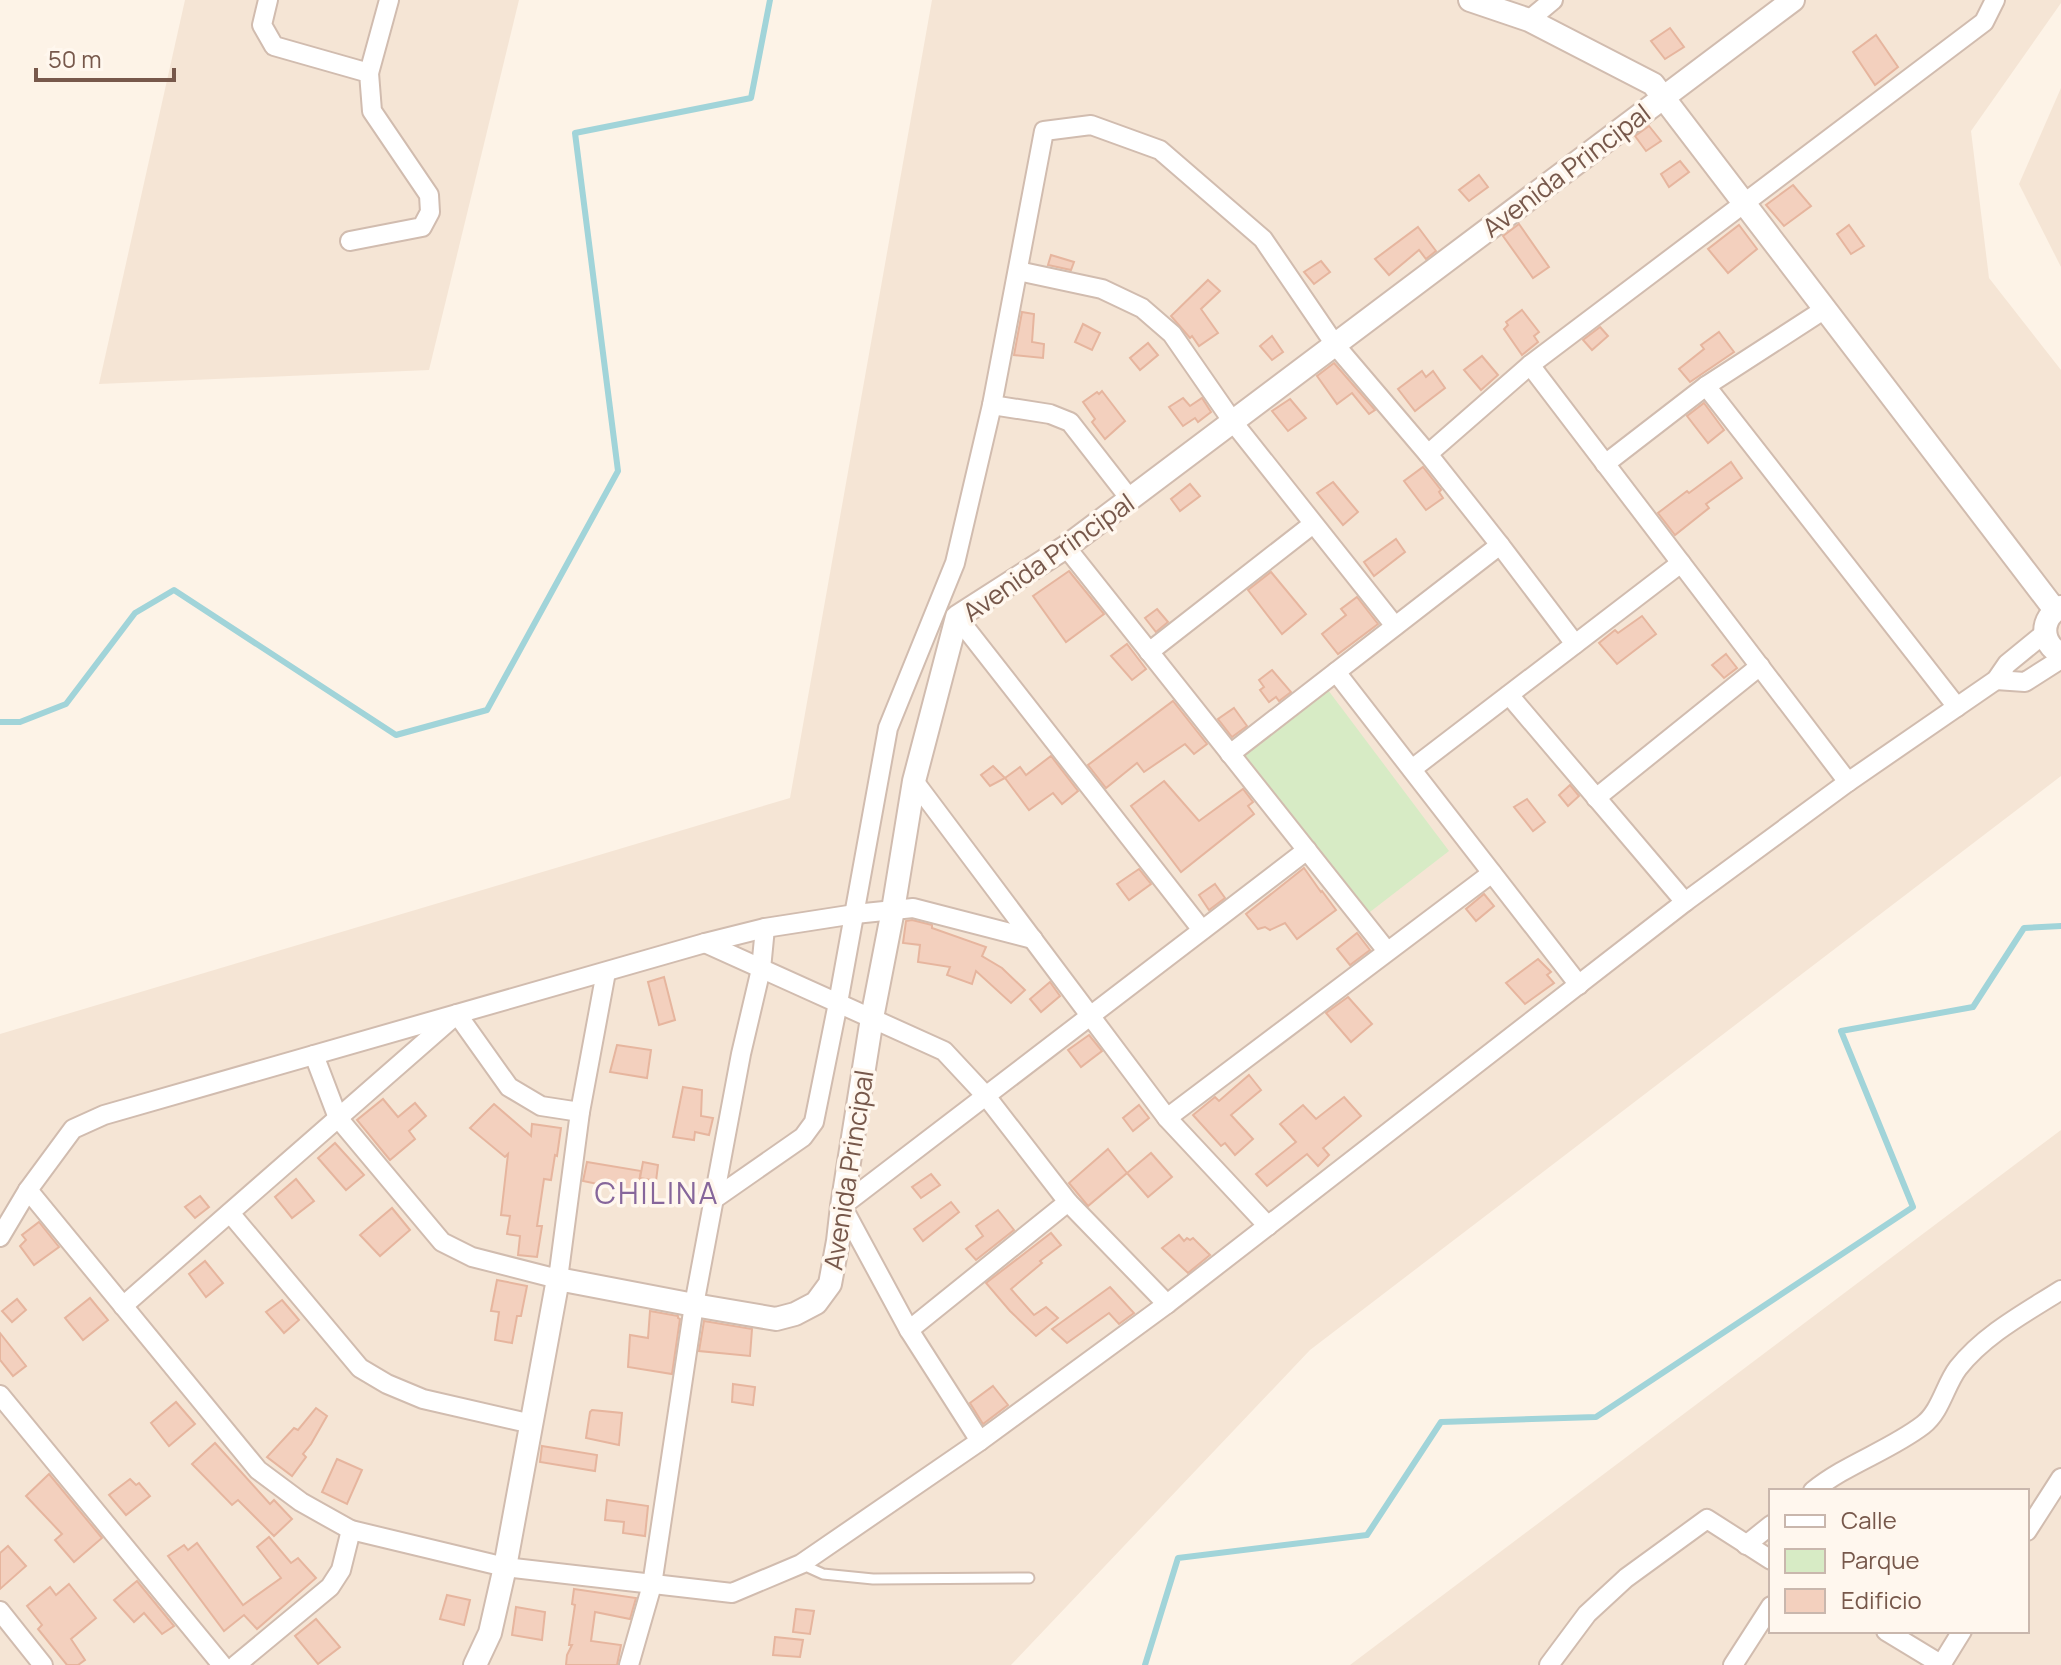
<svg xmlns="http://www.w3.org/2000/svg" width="2061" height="1665" font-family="Manrope,sans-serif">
  <rect width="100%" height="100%" fill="#fdf3e7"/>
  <g fill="#f5e5d5" fill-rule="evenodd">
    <polygon points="185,0 519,0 429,370 99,384"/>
    <polygon points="932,0 2061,0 2061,3 1971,131 1989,278 2061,370 2061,776 1310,1350 1011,1665 0,1665 0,1034 790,798"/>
    <polygon points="2061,88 2061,267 2019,184"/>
    <path d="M2061,1130V1665H1350ZM1771,1491H2027V1631H1771Z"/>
  </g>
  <polygon fill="#d7ebc5" points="1322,682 1449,851 1366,915 1235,750"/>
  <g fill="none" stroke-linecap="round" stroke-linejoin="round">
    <g stroke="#a1d4d9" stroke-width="6">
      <polyline points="0,722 20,722 66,704 135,613 174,590 396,735 487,710 618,471 575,133 751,98 770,0"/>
      <polyline points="1145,1665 1178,1558 1367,1535 1441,1422 1596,1417 1913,1207 1841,1031 1973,1007 2024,928 2061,926"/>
    </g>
  </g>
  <g fill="#f3d0be" stroke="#e6b59e" stroke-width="2">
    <polygon points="1670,28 1684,47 1665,59 1651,41"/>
    <polygon points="1876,35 1898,67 1875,85 1853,52"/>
    <polygon points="1649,126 1661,141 1646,151 1635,136"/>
    <polygon points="1680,161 1689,172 1669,187 1661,174"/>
    <polygon points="1479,175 1488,187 1469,201 1459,190"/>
    <polygon points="1793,185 1811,206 1784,226 1766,205"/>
    <polygon points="1519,224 1549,267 1533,278 1503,236"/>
    <polygon points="1739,225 1757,249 1728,273 1708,249"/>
    <polygon points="1849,225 1864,246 1851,254 1837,234"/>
    <polygon points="1418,227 1436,251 1426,259 1419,250 1389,275 1375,259"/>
    <polygon points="1051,255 1074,262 1071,270 1048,265"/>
    <polygon points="1321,261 1330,272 1314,284 1304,272"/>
    <polygon points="1208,280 1220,291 1201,309 1218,333 1199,346 1192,336 1190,338 1171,316"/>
    <polygon points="1522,310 1539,332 1534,336 1538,342 1522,355 1504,329 1508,325 1506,322"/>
    <polygon points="1022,312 1034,314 1032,342 1044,344 1043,358 1014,355"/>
    <polygon points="1083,324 1100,333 1092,350 1075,342"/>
    <polygon points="1600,327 1608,336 1592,350 1583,340"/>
    <polygon points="1719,332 1734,352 1690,382 1679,369 1704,349 1701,345"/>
    <polygon points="1272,336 1283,352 1272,360 1260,346"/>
    <polygon points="1148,343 1158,355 1140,370 1130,358"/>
    <polygon points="1482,356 1498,375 1481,390 1464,370"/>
    <polygon points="1334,363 1375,410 1369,414 1352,393 1337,404 1317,376"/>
    <polygon points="1422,371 1426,377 1433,371 1445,388 1415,411 1398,389"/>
    <polygon points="1102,391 1125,421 1105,439 1092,422 1095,419 1083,402 1097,392 1099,394"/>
    <polygon points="1183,398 1190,406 1202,398 1211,412 1198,422 1195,418 1183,426 1169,407"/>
    <polygon points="1290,399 1306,418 1288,431 1272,411"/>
    <polygon points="1704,403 1724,430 1708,443 1687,416"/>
    <polygon points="1731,462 1742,478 1706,504 1709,508 1675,535 1658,513 1687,491 1689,493"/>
    <polygon points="1423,467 1441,490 1439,492 1443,498 1426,510 1404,481"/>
    <polygon points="1333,482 1358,512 1343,525 1317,493"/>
    <polygon points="1190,484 1200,496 1180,511 1171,499"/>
    <polygon points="1396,539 1405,552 1374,576 1364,562"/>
    <polygon points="1069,571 1104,614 1066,642 1033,596"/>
    <polygon points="1271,572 1306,614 1282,634 1248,590"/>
    <polygon points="1357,597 1378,624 1338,654 1322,634 1346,615 1341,609"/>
    <polygon points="1157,609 1168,622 1156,632 1145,618"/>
    <polygon points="1642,616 1656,634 1617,664 1599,643 1615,630 1618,633"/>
    <polygon points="1127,644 1146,669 1132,680 1111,656"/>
    <polygon points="1726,654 1737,668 1724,678 1712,665"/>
    <polygon points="1272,670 1291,692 1279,701 1276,697 1269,702 1260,690 1264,687 1259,680"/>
    <polygon points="1173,701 1207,744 1194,754 1185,744 1144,772 1137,763 1106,788 1088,765"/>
    <polygon points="1234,708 1247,726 1232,737 1218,719"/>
    <polygon points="1051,756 1078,791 1062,804 1053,793 1029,810 1005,778 1020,767 1026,775"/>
    <polygon points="993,766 1005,778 990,786 981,775"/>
    <polygon points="1164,781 1199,821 1243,789 1253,802 1248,806 1254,814 1181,872 1131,806"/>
    <polygon points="1570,785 1579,796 1568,806 1559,795"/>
    <polygon points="1527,799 1545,822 1533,831 1514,807"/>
    <polygon points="1304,868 1321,892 1322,891 1336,910 1297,939 1285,923 1270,930 1265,927 1258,929 1246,914"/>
    <polygon points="1139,869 1151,884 1129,900 1117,884"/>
    <polygon points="1215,884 1225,898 1209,910 1199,895"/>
    <polygon points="1484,894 1494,906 1476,921 1466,909"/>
    <polygon points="912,920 932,925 932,928 986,947 982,956 1002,968 1025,990 1011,1003 976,971 972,984 947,975 950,967 918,962 920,945 903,943 906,921"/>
    <polygon points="1357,933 1370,950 1350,965 1337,949"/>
    <polygon points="1538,959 1551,972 1547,975 1554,983 1525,1004 1506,983"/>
    <polygon points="664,977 675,1020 659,1025 648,982"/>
    <polygon points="1050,982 1060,996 1041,1012 1030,999"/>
    <polygon points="1348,997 1372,1024 1351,1042 1326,1013"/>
    <polygon points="1089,1035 1102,1051 1081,1067 1068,1050"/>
    <polygon points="617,1045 651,1050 647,1078 610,1072"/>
    <polygon points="1249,1075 1261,1090 1231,1115 1253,1139 1235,1155 1225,1143 1221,1146 1193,1115 1215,1097 1219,1101"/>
    <polygon points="683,1087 702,1090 701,1116 713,1118 709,1135 695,1132 694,1140 673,1137"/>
    <polygon points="1344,1097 1361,1116 1323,1148 1329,1155 1318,1166 1307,1154 1267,1186 1256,1174 1296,1142 1280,1124 1303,1105 1316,1119"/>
    <polygon points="383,1099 398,1117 415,1103 426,1116 409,1131 415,1139 390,1160 357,1120"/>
    <polygon points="494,1104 531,1136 532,1124 561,1128 557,1156 555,1155 551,1180 544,1179 537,1226 542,1226 537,1257 518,1255 520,1236 507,1234 510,1216 501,1215 508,1154 505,1157 470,1128"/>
    <polygon points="1139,1105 1149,1118 1133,1131 1123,1118"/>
    <polygon points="335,1143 364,1175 346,1190 318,1158"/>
    <polygon points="1108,1149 1127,1173 1088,1206 1069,1183"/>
    <polygon points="1151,1153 1172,1177 1148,1197 1127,1173"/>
    <polygon points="587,1162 641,1171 637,1192 583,1181"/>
    <polygon points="643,1162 658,1165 656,1181 640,1178"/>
    <polygon points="931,1174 940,1185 921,1198 912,1187"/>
    <polygon points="296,1179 314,1201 292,1218 275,1197"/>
    <polygon points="200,1196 209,1207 195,1218 185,1207"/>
    <polygon points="951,1202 959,1212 923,1241 914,1229"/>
    <polygon points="392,1208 410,1230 380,1256 360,1235"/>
    <polygon points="998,1210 1014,1230 976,1260 966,1249 983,1236 976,1226"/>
    <polygon points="39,1222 59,1247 34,1265 20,1246 26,1240 22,1235"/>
    <polygon points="1051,1233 1061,1245 1040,1261 1042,1263 1011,1289 1034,1315 1046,1307 1058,1318 1036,1336 1010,1311 986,1283"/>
    <polygon points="1179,1235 1184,1241 1187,1238 1190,1240 1193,1238 1210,1255 1188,1273 1162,1248"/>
    <polygon points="205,1261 223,1283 206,1297 189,1274"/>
    <polygon points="497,1280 527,1286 521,1316 517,1316 512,1343 495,1340 499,1312 491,1311"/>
    <polygon points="1110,1287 1134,1313 1119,1324 1109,1313 1067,1343 1052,1329"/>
    <polygon points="90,1298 108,1320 83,1340 65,1318"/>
    <polygon points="17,1299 26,1310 12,1322 2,1311"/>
    <polygon points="282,1300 299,1320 284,1333 266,1312"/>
    <polygon points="650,1311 678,1316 678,1318 680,1319 672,1374 628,1367 630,1335 648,1338"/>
    <polygon points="704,1321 752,1329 750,1356 699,1351"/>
    <polygon points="0,1333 26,1366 13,1376 0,1360"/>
    <polygon points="733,1384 755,1387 753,1405 732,1402"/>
    <polygon points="993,1386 1008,1405 983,1424 970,1403"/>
    <polygon points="176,1402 195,1424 169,1446 151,1423"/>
    <polygon points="316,1408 327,1416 311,1444 303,1454 306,1457 292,1476 267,1457 294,1428 298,1430"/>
    <polygon points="592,1410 622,1413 619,1445 586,1438 590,1412"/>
    <polygon points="215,1443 270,1504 274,1500 292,1519 274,1536 238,1500 232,1505 192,1464"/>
    <polygon points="542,1446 597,1455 595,1471 540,1462"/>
    <polygon points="337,1459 362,1470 347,1504 322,1492"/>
    <polygon points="49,1474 102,1538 74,1562 55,1540 62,1534 26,1496"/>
    <polygon points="130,1479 136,1485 139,1483 150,1496 126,1515 109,1495"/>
    <polygon points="607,1500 648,1506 645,1536 623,1533 624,1522 605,1520"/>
    <polygon points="269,1537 291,1563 298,1558 316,1578 257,1629 244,1615 224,1631 168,1556 184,1545 188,1550 197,1543 243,1605 281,1578 257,1547"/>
    <polygon points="8,1546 26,1566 0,1589 0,1553"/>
    <polygon points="137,1581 174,1626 162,1634 144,1613 134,1622 114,1600"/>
    <polygon points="69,1584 96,1618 71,1639 85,1660 78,1665 67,1665 38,1629 42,1625 27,1606 50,1587 56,1595"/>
    <polygon points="574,1589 636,1598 630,1619 595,1612 591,1641 621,1645 617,1665 566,1665 567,1655 572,1645 569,1645 575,1605 572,1604"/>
    <polygon points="447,1595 470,1600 464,1625 440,1619"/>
    <polygon points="516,1607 545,1612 542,1640 512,1635"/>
    <polygon points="796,1609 814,1611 810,1634 793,1632"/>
    <polygon points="316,1619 340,1647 318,1664 295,1636"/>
    <polygon points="775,1637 803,1640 800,1657 773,1655"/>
  </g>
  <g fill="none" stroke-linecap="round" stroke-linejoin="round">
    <g stroke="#d1bcaf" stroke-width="13">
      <polyline id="service" points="801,1564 823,1574 873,1579 1029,1578"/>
    </g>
    <g stroke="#d1bcaf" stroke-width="22">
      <g id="minor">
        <polyline points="268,0 262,25 274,46 369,73 372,111 429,195 430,212 422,227 350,241"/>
        <polyline points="1529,20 1553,0"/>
        <polyline points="369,73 389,0"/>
        <polyline points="1018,271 1102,289 1142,308 1172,334 1233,422 1395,626"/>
        <polyline points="1530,365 1848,782"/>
        <polyline points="1706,386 1957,707"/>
        <polyline points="992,405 1050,414 1070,422 1130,499"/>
        <polyline points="1428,454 1530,365 1984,22 1995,0"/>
        <polyline points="1605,464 1706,386 1825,309"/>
        <polyline points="1066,547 1387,951"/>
        <polyline points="957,617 1202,930"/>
        <polyline points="1149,652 1313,524"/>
        <polyline points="1336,672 1579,985"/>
        <polyline points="1996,680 2025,682 2061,659"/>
        <polyline points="1509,695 1685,902"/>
        <polyline points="1230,754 1500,545"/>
        <polyline points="1412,769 1681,563"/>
        <polyline points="914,781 1167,1118 1268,1226"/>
        <polyline points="1596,798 1760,666"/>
        <polyline points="705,943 944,1051 986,1096 1068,1202 1167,1304"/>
        <polyline points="314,1055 338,1118 442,1242 472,1257 558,1279 580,1112 606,972"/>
        <polyline points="1167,1118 1492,873"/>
        <polyline points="28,1190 258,1470 301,1502 351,1530 505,1567 732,1593 801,1564 980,1441 1167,1304 1685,902 1848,782 1996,680 2007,664 2045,633"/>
        <polyline points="714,1199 803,1137 814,1122 838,1003 888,728 955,563 992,405 1044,131 1091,125 1160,150 1263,239 1336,346 1428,454 1500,545 1575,644"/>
        <polyline points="230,1213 360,1368 387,1384 423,1399 532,1424"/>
        <polyline points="0,1237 28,1190 73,1129 104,1115 705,943 765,928 855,914 913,908 1033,939"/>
        <polyline points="123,1306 457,1014 509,1087 541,1106 580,1112"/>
        <polyline points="909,1330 1068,1202"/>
        <polyline points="0,1395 222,1665"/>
        <polyline points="980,1441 909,1330 842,1206 1307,850"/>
        <path d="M1813,1491C1846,1464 1889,1451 1923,1425C1941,1411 1945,1385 1958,1368C1985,1334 2025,1313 2061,1290"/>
        <polyline points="2027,1531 2061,1478"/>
        <polyline points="1746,1545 1771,1525"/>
        <polyline points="0,1611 43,1665"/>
        <polyline points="1886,1631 1942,1665"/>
        <polyline points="236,1665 330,1587 341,1570 351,1530"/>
        <polyline points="629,1665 652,1585 694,1305 741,1054 761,969 765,928"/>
        <polyline points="1549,1665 1587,1614 1626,1578 1707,1519 1771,1560"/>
        <polyline points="1733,1665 1771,1606"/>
        <polyline points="1941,1665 1962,1631"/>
      </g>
    </g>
    <g stroke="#d1bcaf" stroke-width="26">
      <g id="tertiary">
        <polyline points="1470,0 1529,20 1653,84 2055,610"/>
        <path d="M2061,607C2040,618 2040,643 2061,654"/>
        <polyline points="475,1665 490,1633 505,1567 558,1279 694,1305 776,1319 795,1314 816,1303 830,1284 838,1241 842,1206 872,1018 893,910 914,781 957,617 1066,547 1793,0"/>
      </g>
    </g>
    <use href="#service" stroke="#fff" stroke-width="9"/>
    <use href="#minor" stroke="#fff" stroke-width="18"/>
    <use href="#tertiary" stroke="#fff" stroke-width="22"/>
  </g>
  <g text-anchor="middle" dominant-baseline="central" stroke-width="7" stroke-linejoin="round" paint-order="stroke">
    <g font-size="26" fill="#77584b" stroke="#fff7ee">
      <text transform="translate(1566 170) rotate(-37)">Avenida Principal</text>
      <text transform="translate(1048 557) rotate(-35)">Avenida Principal</text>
      <text transform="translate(848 1170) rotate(-81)">Avenida Principal</text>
    </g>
    <g font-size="30" letter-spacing="2" fill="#86669b" stroke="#fff7ee">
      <text x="657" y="1192">CHILINA</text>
    </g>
  </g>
  <rect x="1769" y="1489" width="260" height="144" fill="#fff7ee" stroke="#c9b7ad" stroke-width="2"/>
  <rect x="1785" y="1515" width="40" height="12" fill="#ffffff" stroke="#c9b7ad" stroke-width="2"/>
  <text x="1841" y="1529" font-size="24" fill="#77584b">Calle</text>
  <rect x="1785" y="1549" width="40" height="24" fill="#d7ebc5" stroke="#c9b7ad" stroke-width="2"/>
  <text x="1841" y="1569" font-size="24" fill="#77584b">Parque</text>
  <rect x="1785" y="1589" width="40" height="24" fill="#f3d0be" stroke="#c9b7ad" stroke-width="2"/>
  <text x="1841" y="1609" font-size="24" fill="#77584b">Edificio</text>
  <path d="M36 68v12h138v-12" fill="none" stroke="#77584b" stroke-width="4"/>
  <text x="48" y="68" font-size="24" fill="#77584b" stroke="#fff7ee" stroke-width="6" paint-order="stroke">50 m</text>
</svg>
